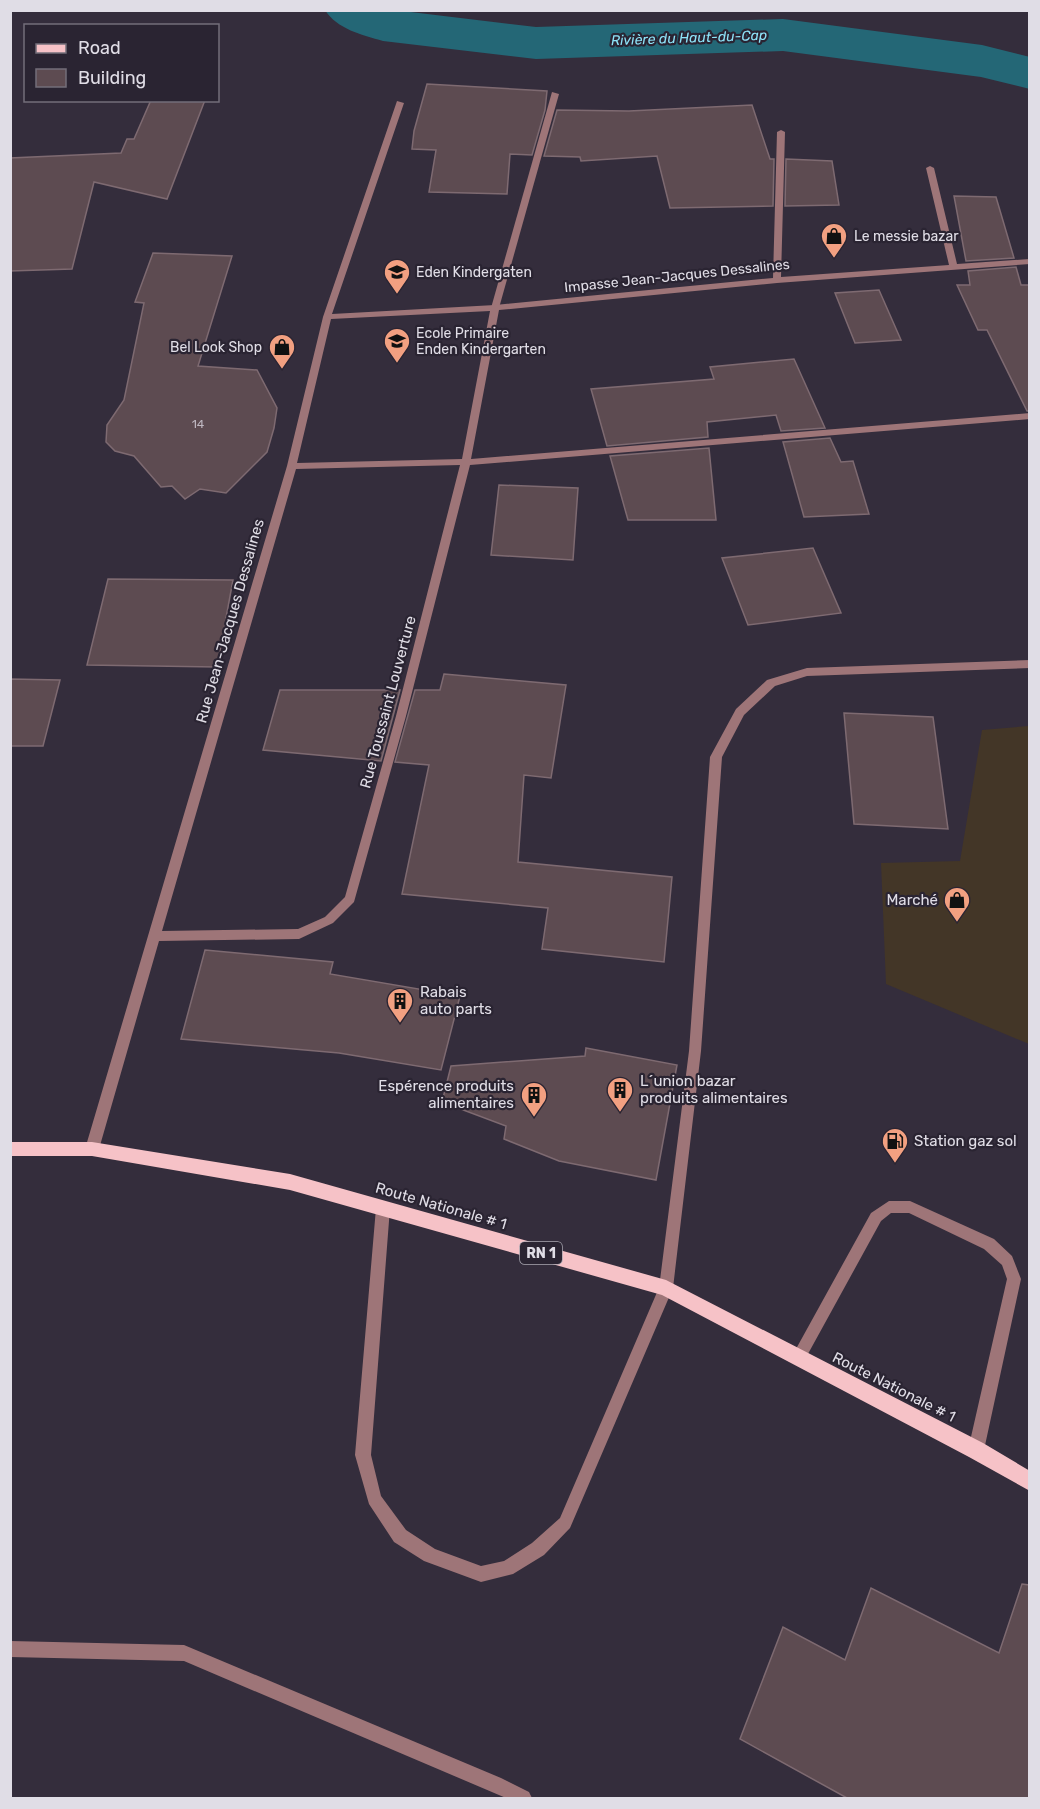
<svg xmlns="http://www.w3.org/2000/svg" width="1040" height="1809" font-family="Rubik,sans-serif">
  <rect width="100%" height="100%" fill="#342d3c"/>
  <polygon fill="#433627" points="1029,726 1030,726 1029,1044 886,984 881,863 960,861 982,730"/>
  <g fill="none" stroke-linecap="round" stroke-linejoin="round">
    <path fill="#246776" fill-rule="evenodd" d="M325,10H394L536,27L783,19L982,45L1030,57V89L981,77L783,51L536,59L383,41C362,35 337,29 325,10Z"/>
  </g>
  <g fill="#5d4b51" stroke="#7e6a71" stroke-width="1.5">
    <polygon points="427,84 547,91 545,110 532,155 510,154 507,194 429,192 436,150 412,149 414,131"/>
    <polygon points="151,100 205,100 167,199 94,182 72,269 10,271 10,158 121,153 127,139 134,139"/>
    <polygon points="752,105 770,159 774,159 773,206 670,208 657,156 581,161 580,157 544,156 557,110 629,111"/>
    <polygon points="786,159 832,161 839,205 785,206"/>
    <polygon points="954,196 996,197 1014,258 966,261"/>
    <polygon points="153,253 232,256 198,366 257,370 277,408 274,428 267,452 226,493 200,489 185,499 172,486 161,487 134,456 115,451 106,442 107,425 124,400 144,303 135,302"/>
    <polygon points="1016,267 1021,285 1029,285 1029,411 1027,411 987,330 978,330 957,285 970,285 968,271"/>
    <polygon points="879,290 901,340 855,343 835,293"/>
    <polygon points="794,359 825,428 781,431 776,415 707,422 708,437 607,446 591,389 714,379 710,367"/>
    <polygon points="830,438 841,462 853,461 869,514 804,517 783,442"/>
    <polygon points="709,448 716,520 628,520 610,456"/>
    <polygon points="499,485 578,488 573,560 491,555"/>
    <polygon points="813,548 841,613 748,625 722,558"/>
    <polygon points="108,579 233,580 217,667 87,665"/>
    <polygon points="444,674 566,685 551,778 524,775 518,862 672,877 664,962 542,949 548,908 402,894 429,765 395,762 415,690 440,690"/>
    <polygon points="10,679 60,680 43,746 10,746"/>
    <polygon points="280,690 400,690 381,761 263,750"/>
    <polygon points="844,713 933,717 948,829 854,824"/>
    <polygon points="205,950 333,962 330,974 460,996 441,1070 339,1053 181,1039"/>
    <polygon points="586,1048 677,1065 656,1180 559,1161 504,1139 506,1126 442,1102 451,1066 585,1056"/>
    <polygon points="1022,1584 1029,1585 1029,1798 847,1798 740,1739 783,1627 845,1660 871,1588 999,1653"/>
  </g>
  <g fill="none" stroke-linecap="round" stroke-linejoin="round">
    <g fill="#9e7578" fill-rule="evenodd">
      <polygon points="552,92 559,94 499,308 492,310 491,308"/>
      <polygon points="889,1201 910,1201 994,1239 1012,1256 1021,1279 984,1450 981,1455 976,1458 971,1455 968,1450 1007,1279 1002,1265 984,1249 909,1213 891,1213 881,1221 803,1363 798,1365 793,1363 791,1358 871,1213"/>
      <polygon points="383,1202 388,1204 390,1208 371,1455 381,1496 406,1530 435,1549 481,1566 504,1561 532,1543 560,1518 661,1283 666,1281 671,1283 673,1288 570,1528 544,1555 513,1574 481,1582 424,1561 394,1542 369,1504 355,1455 376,1208 378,1204"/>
    </g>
    <g fill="#9e7578" fill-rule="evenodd">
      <path d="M397,101L404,103L332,314L495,305L773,278L777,132L781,130L785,132L781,277L949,265L926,168L930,166L934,168L957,264L1030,259V264L777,283L499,310L471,459L1030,413V419L470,465L406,716L354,902L333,923L299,939L159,941L99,1149L97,1153L92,1155L87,1153L85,1149L287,466L323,317ZM490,311L462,459L297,463L331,319ZM460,465L396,716L345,897L325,917L298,929L162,931L296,469Z"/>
      <polygon points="1030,660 1030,668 807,676 775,686 744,715 722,757 701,1051 673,1288 671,1293 666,1295 661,1293 659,1288 689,1051 710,757 736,709 767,680 807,668"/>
      <polygon points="10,1641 184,1645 501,1778 529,1792 532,1798 506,1798 184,1661 10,1657"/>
    </g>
    <polygon fill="#f6c2c7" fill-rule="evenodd" points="10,1142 92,1142 290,1174 666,1280 983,1443 1030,1471 1030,1491 969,1457 662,1295 290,1190 92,1156 10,1156"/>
  </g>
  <defs>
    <g id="shop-pin" transform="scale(1.35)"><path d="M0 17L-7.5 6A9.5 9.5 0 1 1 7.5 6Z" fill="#f2a081" stroke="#2a2432"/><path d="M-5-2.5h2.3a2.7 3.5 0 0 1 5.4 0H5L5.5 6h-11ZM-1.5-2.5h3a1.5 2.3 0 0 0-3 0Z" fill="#111"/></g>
    <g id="school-pin" transform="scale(1.35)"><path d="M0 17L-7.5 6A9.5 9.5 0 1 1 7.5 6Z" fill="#f2a081" stroke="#2a2432"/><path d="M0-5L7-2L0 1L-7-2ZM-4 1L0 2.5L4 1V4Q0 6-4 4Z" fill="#111"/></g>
    <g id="building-pin" transform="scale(1.35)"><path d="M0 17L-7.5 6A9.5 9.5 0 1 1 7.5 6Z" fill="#f2a081" stroke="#2a2432"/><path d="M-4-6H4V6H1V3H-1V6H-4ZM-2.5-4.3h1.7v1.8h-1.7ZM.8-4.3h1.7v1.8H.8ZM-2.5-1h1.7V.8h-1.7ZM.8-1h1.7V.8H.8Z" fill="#111"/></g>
    <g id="fuel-pin" transform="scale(1.35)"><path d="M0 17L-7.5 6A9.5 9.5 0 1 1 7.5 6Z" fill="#f2a081" stroke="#2a2432"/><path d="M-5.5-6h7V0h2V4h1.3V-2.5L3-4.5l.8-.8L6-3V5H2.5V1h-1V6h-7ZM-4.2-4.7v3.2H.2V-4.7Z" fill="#111"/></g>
  </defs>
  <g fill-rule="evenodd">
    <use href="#shop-pin" x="834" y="236"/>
    <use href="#school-pin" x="397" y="272"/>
    <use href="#school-pin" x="397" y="341"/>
    <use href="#shop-pin" x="282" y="347"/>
    <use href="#shop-pin" x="957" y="900"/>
    <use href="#building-pin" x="400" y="1001"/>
    <use href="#building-pin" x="620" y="1090"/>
    <use href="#building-pin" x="534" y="1095"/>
    <use href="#fuel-pin" x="895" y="1141"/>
  </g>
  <g text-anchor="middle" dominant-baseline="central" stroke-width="4.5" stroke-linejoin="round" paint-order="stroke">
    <g font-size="12" fill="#bfb8c1">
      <text x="198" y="424">14</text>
    </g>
    <g font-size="14" font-style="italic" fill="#8ee4f9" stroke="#2a2432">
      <text transform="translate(689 38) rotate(-2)">Rivière du Haut-du-Cap</text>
    </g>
    <g font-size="14" fill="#e0dde6" stroke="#2a2432" text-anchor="start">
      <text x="854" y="236">Le messie bazar</text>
      <text x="416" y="272">Eden Kindergaten</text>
      <text x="416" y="333">Ecole Primaire<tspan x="416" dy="16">Enden Kindergarten</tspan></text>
      <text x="262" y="347" text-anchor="end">Bel Look Shop</text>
    </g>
    <g font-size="14" fill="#e0dde6" stroke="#2a2432">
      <text transform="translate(677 276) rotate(-6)">Impasse Jean-Jacques Dessalines</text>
    </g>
    <rect fill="#2a2432" stroke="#a9a6b0" stroke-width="1.5" x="520" y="1242" width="42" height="22" rx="4.5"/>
    <g font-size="14" font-weight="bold" fill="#e0dde6">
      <text x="541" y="1253">RN 1</text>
    </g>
    <g font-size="15" fill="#e0dde6" stroke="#2a2432">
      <text transform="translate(230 621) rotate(-74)">Rue Jean-Jacques Dessalines</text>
      <text transform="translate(388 702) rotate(-75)">Rue Toussaint Louverture</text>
      <text transform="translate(441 1206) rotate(16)">Route Nationale # 1</text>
      <text transform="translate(894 1387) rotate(27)">Route Nationale # 1</text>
    </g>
    <g font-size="15" fill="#e0dde6" stroke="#2a2432" text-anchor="start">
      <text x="938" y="900" text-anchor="end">Marché</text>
      <text x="420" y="992">Rabais<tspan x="420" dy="17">auto parts</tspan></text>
      <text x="640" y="1081">L´union bazar<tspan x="640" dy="17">produits alimentaires</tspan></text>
      <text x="514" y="1086" text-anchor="end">Espérence produits<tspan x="514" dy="17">alimentaires</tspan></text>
      <text x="914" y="1141">Station gaz sol</text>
    </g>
  </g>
  <rect width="1040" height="1809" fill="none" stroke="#e0dde6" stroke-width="24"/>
  <rect x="24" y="24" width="195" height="78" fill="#2a2432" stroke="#736e7a" stroke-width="1.5"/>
  <rect x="36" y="44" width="30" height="9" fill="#f6c2c7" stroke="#736e7a" stroke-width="1.5"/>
  <text x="78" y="54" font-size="18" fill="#e0dde6">Road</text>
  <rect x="36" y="69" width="30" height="18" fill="#5d4b51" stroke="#736e7a" stroke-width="1.5"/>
  <text x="78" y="84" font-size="18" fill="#e0dde6">Building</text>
</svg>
